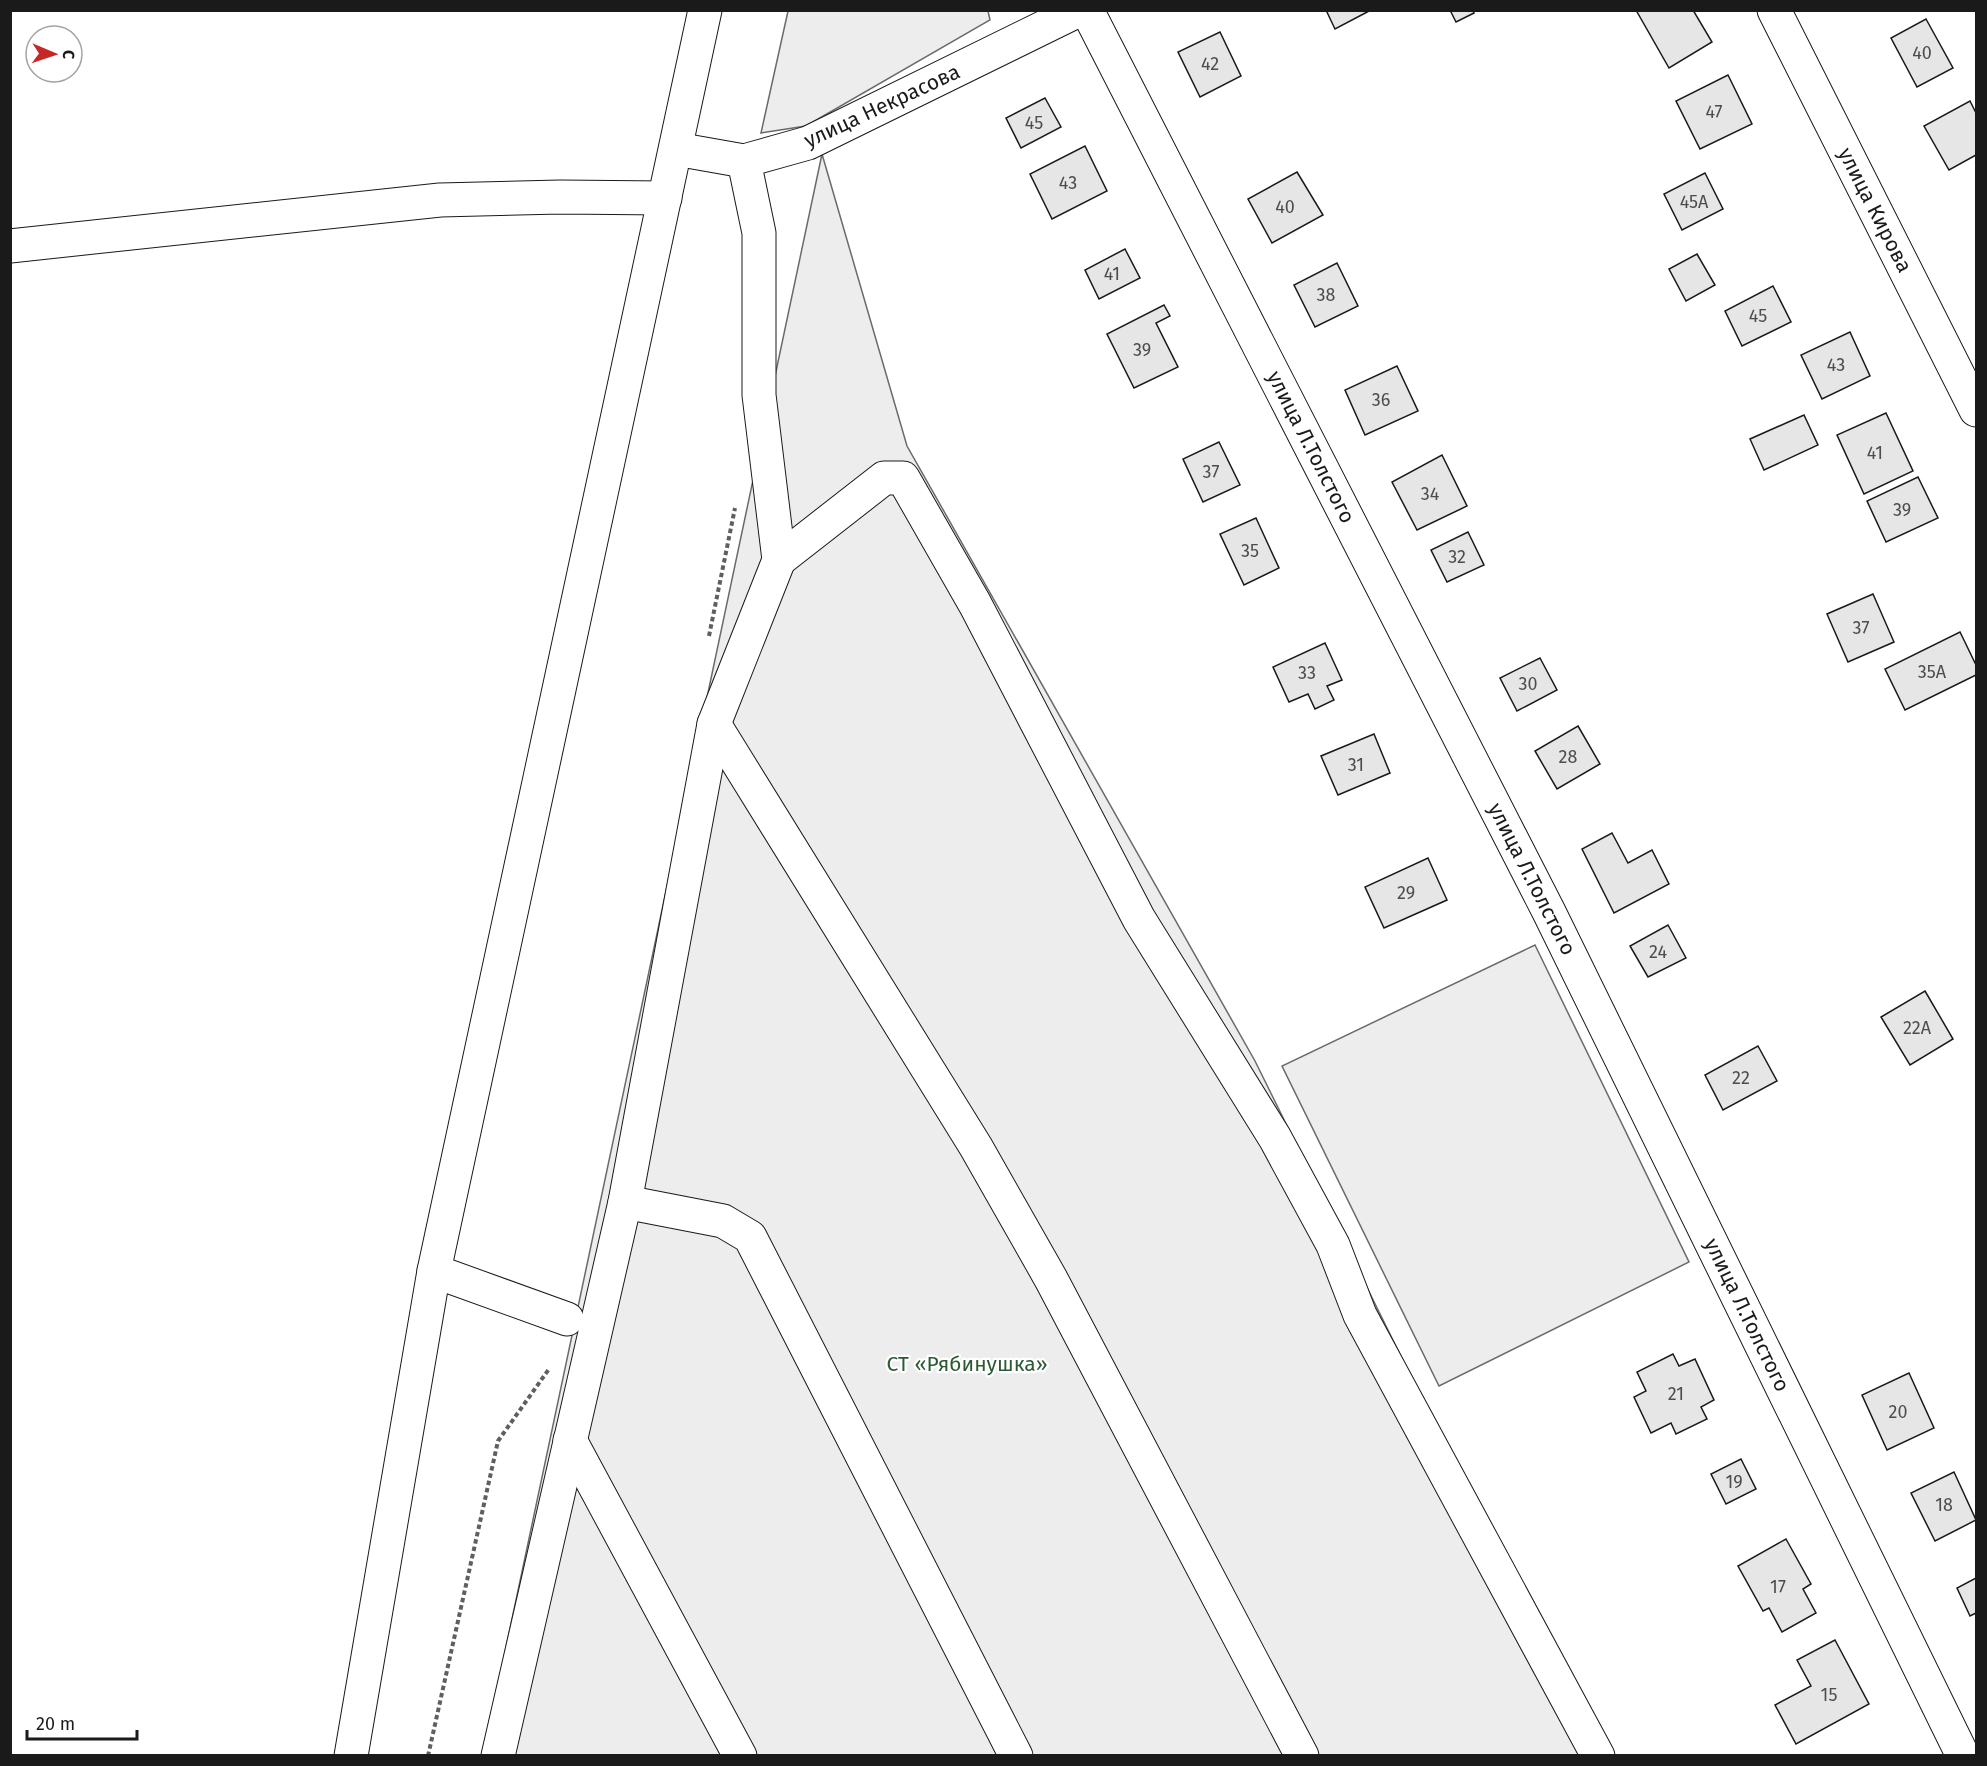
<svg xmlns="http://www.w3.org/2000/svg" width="1987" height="1766" font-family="'Fira Sans',sans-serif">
  <rect width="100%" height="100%" fill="#fff"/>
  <g fill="#ededed" stroke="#6a6a6a" stroke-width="1.5">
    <polygon points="788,11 988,11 990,20 806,126 761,133"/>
    <polygon points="822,154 907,446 1255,1061 1427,1409 1613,1755 483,1756"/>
    <polygon points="1535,945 1689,1262 1439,1386 1282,1066"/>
  </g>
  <g fill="#e6e6e6" stroke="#1a1a1a" stroke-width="1.5">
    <polygon points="1326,10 1371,10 1335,29"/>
    <polygon points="1450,10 1473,10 1474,13 1456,22"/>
    <polygon points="1636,10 1693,10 1712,42 1669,68"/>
    <polygon points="1926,19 1953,68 1917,87 1891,38"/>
    <polygon points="1220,32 1241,76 1200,97 1178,52"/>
    <polygon points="1728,75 1752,124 1700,149 1676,101"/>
    <polygon points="1045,98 1061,127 1021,148 1006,118"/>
    <polygon points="1970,101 1976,113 1976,155 1949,170 1924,126"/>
    <polygon points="1085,146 1107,191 1052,219 1030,174"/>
    <polygon points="1297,172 1323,215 1272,243 1248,199"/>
    <polygon points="1705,173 1723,209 1682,230 1664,194"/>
    <polygon points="1125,249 1140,278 1099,299 1085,270"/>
    <polygon points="1697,254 1715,285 1686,301 1669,269"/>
    <polygon points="1337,263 1358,306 1315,327 1294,285"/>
    <polygon points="1773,286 1791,322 1742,346 1725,311"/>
    <polygon points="1164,305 1170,316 1156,323 1178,367 1134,388 1107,334"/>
    <polygon points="1850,332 1870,376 1822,399 1801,355"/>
    <polygon points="1397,366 1418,411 1365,435 1345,390"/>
    <polygon points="1886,413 1913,471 1864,494 1837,435"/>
    <polygon points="1804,415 1818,445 1764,470 1750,439"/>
    <polygon points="1219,442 1240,485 1203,502 1183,459"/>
    <polygon points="1442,455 1467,506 1417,530 1392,482"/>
    <polygon points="1918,477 1938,518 1886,542 1867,501"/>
    <polygon points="1256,518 1279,568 1244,585 1220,534"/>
    <polygon points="1468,532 1484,565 1447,582 1431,550"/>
    <polygon points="1873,594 1894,642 1848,662 1827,614"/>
    <polygon points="1960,632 1976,665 1976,675 1905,710 1885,669"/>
    <polygon points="1325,643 1342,680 1327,686 1334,700 1315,709 1308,694 1289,702 1273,667"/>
    <polygon points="1540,658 1557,690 1517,711 1500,678"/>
    <polygon points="1578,726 1600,764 1557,789 1535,751"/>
    <polygon points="1374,734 1390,773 1338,795 1321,756"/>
    <polygon points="1612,833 1628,863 1652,850 1669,884 1614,913 1582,849"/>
    <polygon points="1428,858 1447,900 1384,928 1365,887"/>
    <polygon points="1668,925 1686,958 1648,977 1630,946"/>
    <polygon points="1925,991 1953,1039 1910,1065 1881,1017"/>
    <polygon points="1758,1046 1777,1081 1723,1110 1705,1075"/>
    <polygon points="1673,1354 1679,1366 1695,1359 1714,1400 1701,1407 1707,1419 1676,1434 1671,1423 1651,1433 1634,1397 1646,1391 1637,1372"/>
    <polygon points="1909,1373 1934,1428 1887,1450 1862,1395"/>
    <polygon points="1741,1459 1756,1489 1726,1504 1711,1474"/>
    <polygon points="1954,1472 1976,1520 1935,1541 1911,1493"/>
    <polygon points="1786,1539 1811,1584 1803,1589 1816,1613 1782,1632 1769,1608 1763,1611 1738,1566"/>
    <polygon points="1976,1578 1976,1613 1970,1616 1957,1588"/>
    <polygon points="1835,1640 1869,1704 1796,1744 1775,1705 1811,1686 1797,1660"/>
  </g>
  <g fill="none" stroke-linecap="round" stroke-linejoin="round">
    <g stroke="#1a1a1a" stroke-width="35">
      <g id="minor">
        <polyline points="1087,10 1549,912 1963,1756"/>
        <polyline points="1774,10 1976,410"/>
        <polyline points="676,149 744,161 808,143 1079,10"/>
        <polyline points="10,246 440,200 560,197 665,198"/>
        <polyline points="779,560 884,478 903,478 975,604 1139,919 1275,1138 1333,1245 1360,1315 1598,1756"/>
        <polyline points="714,724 976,1147 1051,1279 1302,1756"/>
        <polyline points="625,1202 723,1221 750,1237 1016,1756"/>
        <polyline points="434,1271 567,1319"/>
        <polyline points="570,1440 740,1756"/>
        <polyline points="498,1756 625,1202 714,724 779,560 759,395 759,233 744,161"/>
      </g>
    </g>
    <g stroke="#1a1a1a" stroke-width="35">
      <polyline id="major" points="351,1756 434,1271 705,10"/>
    </g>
    <g stroke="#5f5f5f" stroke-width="4" stroke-dasharray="4.5 3" stroke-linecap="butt">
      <polyline points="709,636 735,508"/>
      <polyline points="428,1756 498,1441 549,1369"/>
    </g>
    <use href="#minor" stroke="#fff" stroke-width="33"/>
    <use href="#major" stroke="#fff" stroke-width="33"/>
  </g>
  <g text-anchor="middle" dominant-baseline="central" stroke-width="4.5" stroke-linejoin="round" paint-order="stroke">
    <g font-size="18" fill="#4d4d4d">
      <text x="1922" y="53">40</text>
      <text x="1210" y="64">42</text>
      <text x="1714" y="112">47</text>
      <text x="1034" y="123">45</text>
      <text x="1068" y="183">43</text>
      <text x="1694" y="202">45А</text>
      <text x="1285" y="207">40</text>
      <text x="1112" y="274">41</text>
      <text x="1326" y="295">38</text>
      <text x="1758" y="316">45</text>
      <text x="1142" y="350">39</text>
      <text x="1836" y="365">43</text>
      <text x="1381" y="400">36</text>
      <text x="1875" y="453">41</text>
      <text x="1211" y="472">37</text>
      <text x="1430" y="494">34</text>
      <text x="1902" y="510">39</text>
      <text x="1250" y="551">35</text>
      <text x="1457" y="557">32</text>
      <text x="1861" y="628">37</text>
      <text x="1932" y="672">35А</text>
      <text x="1307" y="673">33</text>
      <text x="1528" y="684">30</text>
      <text x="1568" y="757">28</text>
      <text x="1356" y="765">31</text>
      <text x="1406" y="893">29</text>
      <text x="1658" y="952">24</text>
      <text x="1917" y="1028">22А</text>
      <text x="1741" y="1078">22</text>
      <text x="1676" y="1394">21</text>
      <text x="1898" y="1412">20</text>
      <text x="1734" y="1482">19</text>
      <text x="1944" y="1505">18</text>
      <text x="1778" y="1587">17</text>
      <text x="1829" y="1695">15</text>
    </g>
    <g font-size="21" fill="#1a1a1a" stroke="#fff">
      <text transform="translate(882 106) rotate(-25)">улица Некрасова</text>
      <text transform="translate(1875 210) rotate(63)">улица Кирова</text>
      <text transform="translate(1311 447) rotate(63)">улица Л.Толстого</text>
      <text transform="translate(1532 879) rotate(63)">улица Л.Толстого</text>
      <text transform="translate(1747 1315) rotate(64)">улица Л.Толстого</text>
    </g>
    <g font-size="21" fill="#2b5a34" stroke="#fff">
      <text x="967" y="1364">СТ «Рябинушка»</text>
    </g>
  </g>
  <rect width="1987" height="1766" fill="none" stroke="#1a1a1a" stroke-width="24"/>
  <g transform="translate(54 54) rotate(92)"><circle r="28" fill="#ffffff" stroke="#a3a3a3" stroke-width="1.5"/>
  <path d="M0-4.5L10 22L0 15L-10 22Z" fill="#c62828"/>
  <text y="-9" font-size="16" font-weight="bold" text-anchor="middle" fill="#1a1a1a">С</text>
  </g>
  <path d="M27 1730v9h110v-9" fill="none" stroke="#1a1a1a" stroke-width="3"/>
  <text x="36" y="1730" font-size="18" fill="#1a1a1a" stroke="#ffffff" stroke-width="4.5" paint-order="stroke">20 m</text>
</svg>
